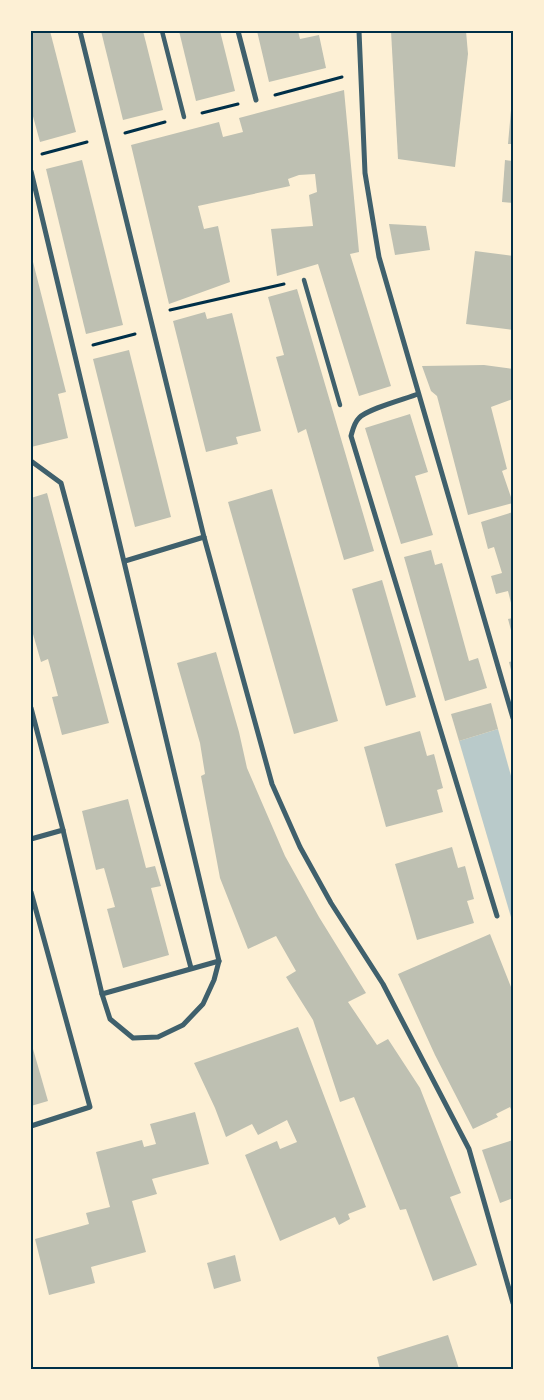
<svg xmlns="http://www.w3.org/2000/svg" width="544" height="1400" font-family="'Fira Sans',sans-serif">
  <rect width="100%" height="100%" fill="#fdf0d5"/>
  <polygon fill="#b9caca" points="498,729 513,783 513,924 459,741"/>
  <g fill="#bec0b2">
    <polygon points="31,31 50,31 76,132 40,142 31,109"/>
    <polygon points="101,31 143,31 163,110 123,120"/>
    <polygon points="179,31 220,31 235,91 196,101"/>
    <polygon points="257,31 298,31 300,39 319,35 326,68 269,82"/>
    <polygon points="391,31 466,31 468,54 455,167 398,159"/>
    <polygon points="344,90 359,252 350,254 391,386 359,396 318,264 277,276 271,229 313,226 309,195 317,192 315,174 299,175 288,179 290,186 198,206 204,229 218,226 230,282 169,304 131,145 219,122 223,137 243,132 239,118"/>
    <polygon points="511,110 513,110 513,144 508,144"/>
    <polygon points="82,160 123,325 86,334 46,169"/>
    <polygon points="505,160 513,161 513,203 502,202"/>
    <polygon points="389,224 426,226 430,250 395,255"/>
    <polygon points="475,251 513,256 513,330 466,324"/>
    <polygon points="31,254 66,392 58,394 68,438 31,447"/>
    <polygon points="297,289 374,551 344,560 306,429 298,433 276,357 284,355 268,297"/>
    <polygon points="205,312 207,319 232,313 261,431 236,437 238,444 206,452 173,321"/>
    <polygon points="129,350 171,517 135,527 93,359"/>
    <polygon points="484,365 513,369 513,399 491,407 507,469 502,471 513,503 468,515 437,396 431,391 422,366"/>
    <polygon points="410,414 428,472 415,476 433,535 401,544 365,428"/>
    <polygon points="272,489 338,721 294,734 228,502"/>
    <polygon points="47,493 109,723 62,735 52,697 58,696 48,659 41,662 31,627 31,498"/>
    <polygon points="513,512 513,607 512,607 508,591 496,594 491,576 502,573 494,547 488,549 481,522"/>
    <polygon points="431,550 435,565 442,563 469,661 478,658 487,688 445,701 404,557"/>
    <polygon points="382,580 416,697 386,706 352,589"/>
    <polygon points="513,618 513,634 512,634 508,619"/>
    <polygon points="216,652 239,732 247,768 285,856 319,917 366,993 348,1002 377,1045 388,1039 420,1088 461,1193 450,1197 477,1265 433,1281 406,1209 400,1210 354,1097 340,1102 313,1020 286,977 296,971 276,936 248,949 220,878 201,776 205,774 200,743 177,663"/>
    <polygon points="513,661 513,674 512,674 509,662"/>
    <polygon points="491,703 498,729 459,741 451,714"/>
    <polygon points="420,731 427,756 434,754 443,788 437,790 443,812 386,827 364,747"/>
    <polygon points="128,799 146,868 155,866 161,886 151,888 169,955 123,968 107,909 115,907 104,868 96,870 82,811"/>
    <polygon points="452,847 458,868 465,866 474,899 467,901 474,923 417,940 395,864"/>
    <polygon points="490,934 513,992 513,1114 510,1107 496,1114 498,1117 473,1129 435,1055 398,974"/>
    <polygon points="298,1027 366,1207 348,1214 350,1219 339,1225 335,1217 280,1241 245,1155 277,1141 280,1149 297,1142 287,1120 258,1135 252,1124 226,1137 215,1108 194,1063"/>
    <polygon points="31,1042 48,1101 31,1106"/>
    <polygon points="195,1112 209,1164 152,1179 157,1194 132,1201 146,1252 91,1267 95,1283 49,1295 35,1239 89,1224 86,1213 110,1207 96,1152 142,1140 144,1147 156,1144 150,1124"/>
    <polygon points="513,1140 513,1198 500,1203 482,1150"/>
    <polygon points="235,1255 241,1281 214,1289 207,1263"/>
    <polygon points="448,1335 459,1369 380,1369 377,1357"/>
  </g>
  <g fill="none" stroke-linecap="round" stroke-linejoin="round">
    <g stroke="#003049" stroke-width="3">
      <polyline points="275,95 342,77"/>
      <polyline points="202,113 238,104"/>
      <polyline points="125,133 165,122"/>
      <polyline points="42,154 87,142"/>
      <polyline points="170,310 284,284"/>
      <polyline points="93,345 135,334"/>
    </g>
    <g stroke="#3f606c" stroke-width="4.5">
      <polyline points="162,31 184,117"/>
      <polyline points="304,280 340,405"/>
    </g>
    <g stroke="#3f606c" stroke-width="5">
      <polyline points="80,31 204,537 272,784 300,847 331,903 383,984 469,1149 513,1303"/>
      <polyline points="238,31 256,100"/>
      <polyline points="359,31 365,173 379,257 513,718"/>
      <polyline points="31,171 219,961 214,980 203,1004 183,1025 158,1037 133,1038 110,1019 102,994 63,830 31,708"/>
      <path d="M418,394C405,399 367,409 359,418C354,423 353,429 351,436L497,916"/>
      <polyline points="31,461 61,483 191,968"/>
      <polyline points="125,561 204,537"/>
      <polyline points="31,839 63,830"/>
      <polyline points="31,892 90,1107 31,1126"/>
      <polyline points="102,994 219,961"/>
    </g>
  </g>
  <rect width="544" height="1400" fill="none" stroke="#fdf0d5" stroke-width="65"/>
  <rect x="32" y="32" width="480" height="1336" fill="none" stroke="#003049" stroke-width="2"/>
</svg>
